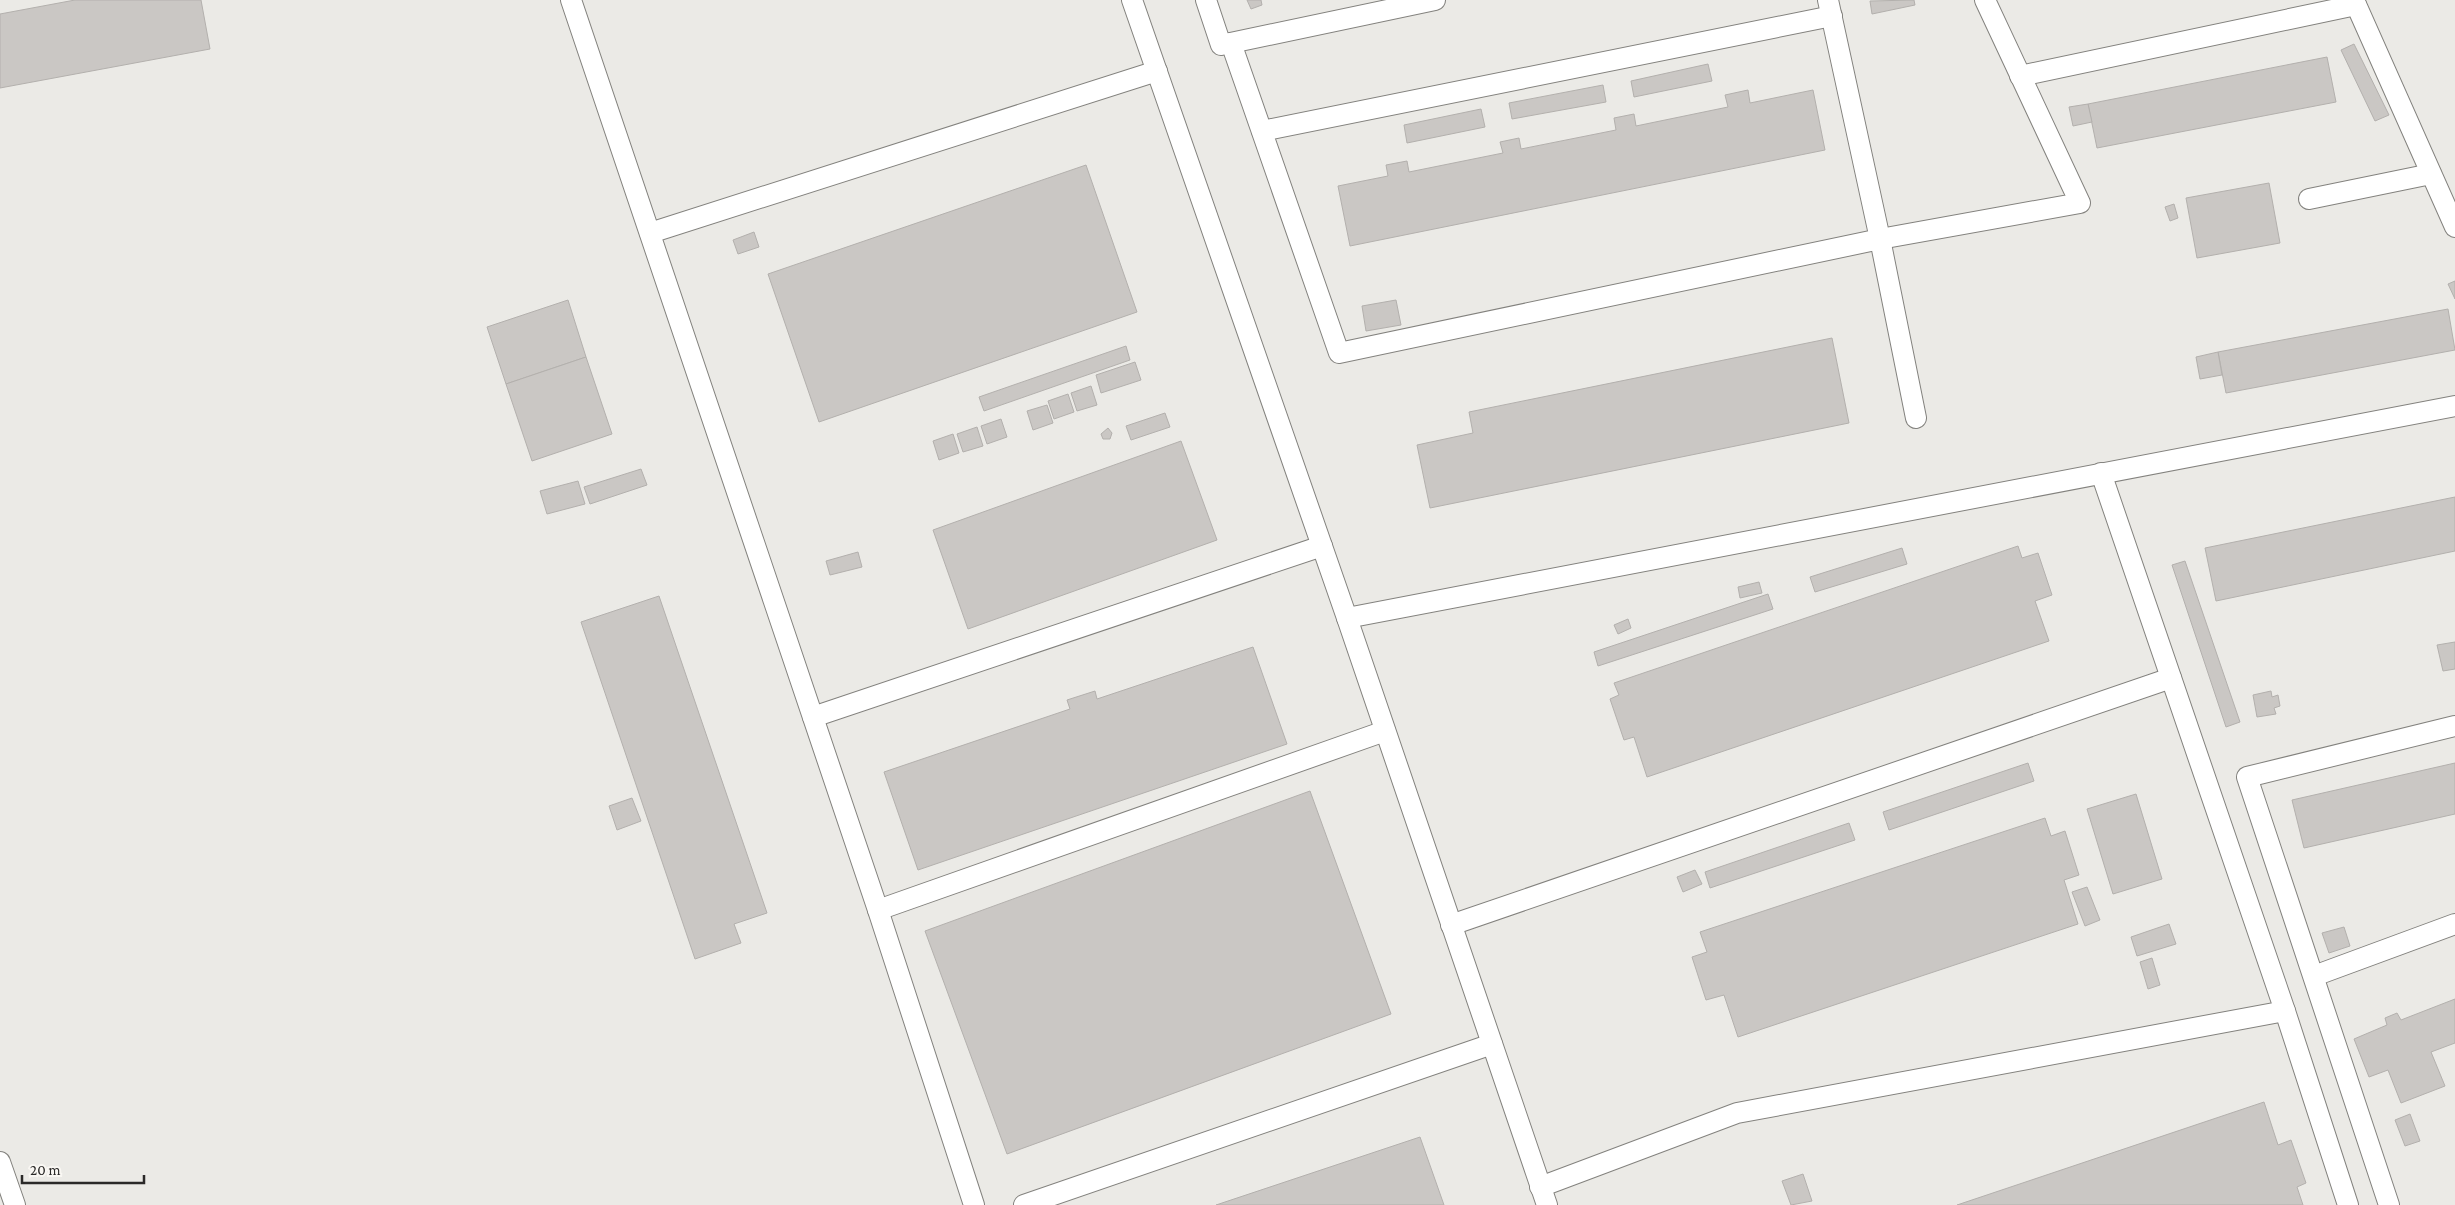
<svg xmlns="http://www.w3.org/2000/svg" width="2455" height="1205" font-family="'Crimson Pro',serif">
  <rect width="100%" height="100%" fill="#ebeae6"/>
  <g fill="#cac7c4" stroke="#b3b0ad">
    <polygon points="75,0 201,0 210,49 0,88 0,14"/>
    <polygon points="1247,0 1261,0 1262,5 1251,9"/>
    <polygon points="1914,0 1915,5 1872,14 1870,1"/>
    <polygon points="2354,44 2389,115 2375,121 2341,50"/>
    <polygon points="2327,57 2336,102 2097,148 2088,104"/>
    <polygon points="1708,64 1712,81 1634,97 1631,81"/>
    <polygon points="1603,85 1606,102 1512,119 1509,103"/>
    <polygon points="1748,90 1750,103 1813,90 1825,150 1350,246 1338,186 1388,176 1386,165 1407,161 1409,172 1503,153 1500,142 1519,138 1521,149 1616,130 1614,118 1634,114 1636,126 1728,107 1725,95"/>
    <polygon points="2088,104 2092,122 2073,126 2069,107"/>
    <polygon points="1481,109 1485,127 1407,143 1404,125"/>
    <polygon points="1086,165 1137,312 819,422 768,274"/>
    <polygon points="2269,183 2280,243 2197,258 2186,198"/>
    <polygon points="2174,204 2178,218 2170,221 2165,207"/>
    <polygon points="754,232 759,247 738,254 733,240"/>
    <polygon points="2455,281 2455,299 2448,284"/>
    <polygon points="568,300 586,357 506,384 487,327"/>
    <polygon points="1396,300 1401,325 1366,331 1362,306"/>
    <polygon points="2448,309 2455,350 2226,393 2218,352"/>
    <polygon points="1832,338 1849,423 1430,508 1417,445 1473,433 1469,412"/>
    <polygon points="1126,346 1130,360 984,411 979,397"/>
    <polygon points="2218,352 2222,375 2200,379 2196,357"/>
    <polygon points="586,357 612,434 532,461 506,384"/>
    <polygon points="1135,362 1141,380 1101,393 1096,375"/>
    <polygon points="1091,386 1097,405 1077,411 1071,393"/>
    <polygon points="1068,394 1074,412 1054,419 1048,401"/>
    <polygon points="1047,405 1053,423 1033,430 1027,411"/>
    <polygon points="1165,413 1170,427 1131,440 1126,426"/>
    <polygon points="1001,419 1007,437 987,444 981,426"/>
    <polygon points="977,427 983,446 963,452 957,434"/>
    <polygon points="1108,428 1112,433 1110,439 1103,439 1101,434"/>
    <polygon points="953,434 959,453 939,460 933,441"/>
    <polygon points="1181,441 1217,540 968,629 933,530"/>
    <polygon points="641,469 647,485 590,504 584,487"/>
    <polygon points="578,481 585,504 547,514 540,491"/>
    <polygon points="2455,497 2455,551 2216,601 2205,548"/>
    <polygon points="2018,546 2022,558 2038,553 2052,595 2035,601 2049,641 1647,777 1634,737 1624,740 1610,699 1619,695 1614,683"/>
    <polygon points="1902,548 1907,564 1815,592 1810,577"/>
    <polygon points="858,552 862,567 830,575 826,561"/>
    <polygon points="2185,561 2240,722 2226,727 2172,565"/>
    <polygon points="1759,582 1762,593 1740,598 1738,587"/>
    <polygon points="1768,594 1773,609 1598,666 1594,652"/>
    <polygon points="659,596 767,913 734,924 741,943 695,959 581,622"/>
    <polygon points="1628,619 1631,628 1618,634 1614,625"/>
    <polygon points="2455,642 2455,669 2443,671 2437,645"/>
    <polygon points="1253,647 1287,744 918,870 884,772 1070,709 1067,700 1095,691 1097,699"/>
    <polygon points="2271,691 2272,697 2278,695 2280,706 2274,708 2276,714 2257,717 2253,695"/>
    <polygon points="2028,763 2034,781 1889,830 1883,812"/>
    <polygon points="2455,763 2455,814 2304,848 2292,800"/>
    <polygon points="1310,791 1391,1014 1007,1154 925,931"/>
    <polygon points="2136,794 2162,879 2113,894 2087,809"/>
    <polygon points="632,798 641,821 617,830 609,806"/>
    <polygon points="2045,818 2051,836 2065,831 2079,875 2064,880 2078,924 1738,1037 1724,995 1706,1000 1692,957 1707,952 1700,932"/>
    <polygon points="1849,823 1855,840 1710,888 1705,872"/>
    <polygon points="1695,870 1702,884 1683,892 1677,877"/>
    <polygon points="2087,887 2100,920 2085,926 2072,892"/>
    <polygon points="2169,924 2176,944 2137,956 2131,937"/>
    <polygon points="2344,927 2350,946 2329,953 2322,933"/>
    <polygon points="2152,958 2160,985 2148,989 2140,962"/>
    <polygon points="2455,999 2455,1043 2431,1052 2445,1086 2401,1103 2388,1070 2369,1077 2354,1039 2387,1025 2385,1018 2397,1013 2401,1020"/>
    <polygon points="2264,1102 2278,1145 2291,1140 2306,1183 2297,1187 2303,1205 1957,1205"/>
    <polygon points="2410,1114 2420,1141 2405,1146 2395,1120"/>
    <polygon points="1420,1137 1444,1205 1216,1205"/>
    <polygon points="1803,1174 1812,1201 1791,1205 1782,1181"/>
  </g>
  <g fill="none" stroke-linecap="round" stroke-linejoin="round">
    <g stroke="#83827e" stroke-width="22">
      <g id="service">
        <polyline points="571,0 878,910 974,1205"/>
        <polyline points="1132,0 1347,618 1547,1205"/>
        <polyline points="1206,0 1221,45 1435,0"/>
        <polyline points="1828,0 1880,239 1916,418"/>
        <polyline points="2354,0 2455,227"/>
        <polyline points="1231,43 1339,353 1880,239 2080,203 1985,0"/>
        <polyline points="2020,76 2356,5"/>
        <polyline points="1262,131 1832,16"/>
        <polyline points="2309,199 2431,174"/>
        <polyline points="650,233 1157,71"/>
        <polyline points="2101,473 2285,1011 2348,1205"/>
        <polyline points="1347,618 2455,406"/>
        <polyline points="813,717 1322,546"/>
        <polyline points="878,910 1385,731"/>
        <polyline points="1451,925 2171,678"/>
        <polyline points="2314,976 2455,924"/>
        <polyline points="0,1162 15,1205"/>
        <polyline points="1540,1187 1737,1113 2285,1011"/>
        <polyline points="1024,1205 1492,1044"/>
        <polyline points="2389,1205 2247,777 2455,726"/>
      </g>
    </g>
    <use href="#service" stroke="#fff" stroke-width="20"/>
  </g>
  <path d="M22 1175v8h122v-8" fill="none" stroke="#2a2928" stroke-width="2.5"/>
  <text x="30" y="1175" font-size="15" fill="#2a2928" stroke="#f9f7f3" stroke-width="4" paint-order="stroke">20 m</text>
</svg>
